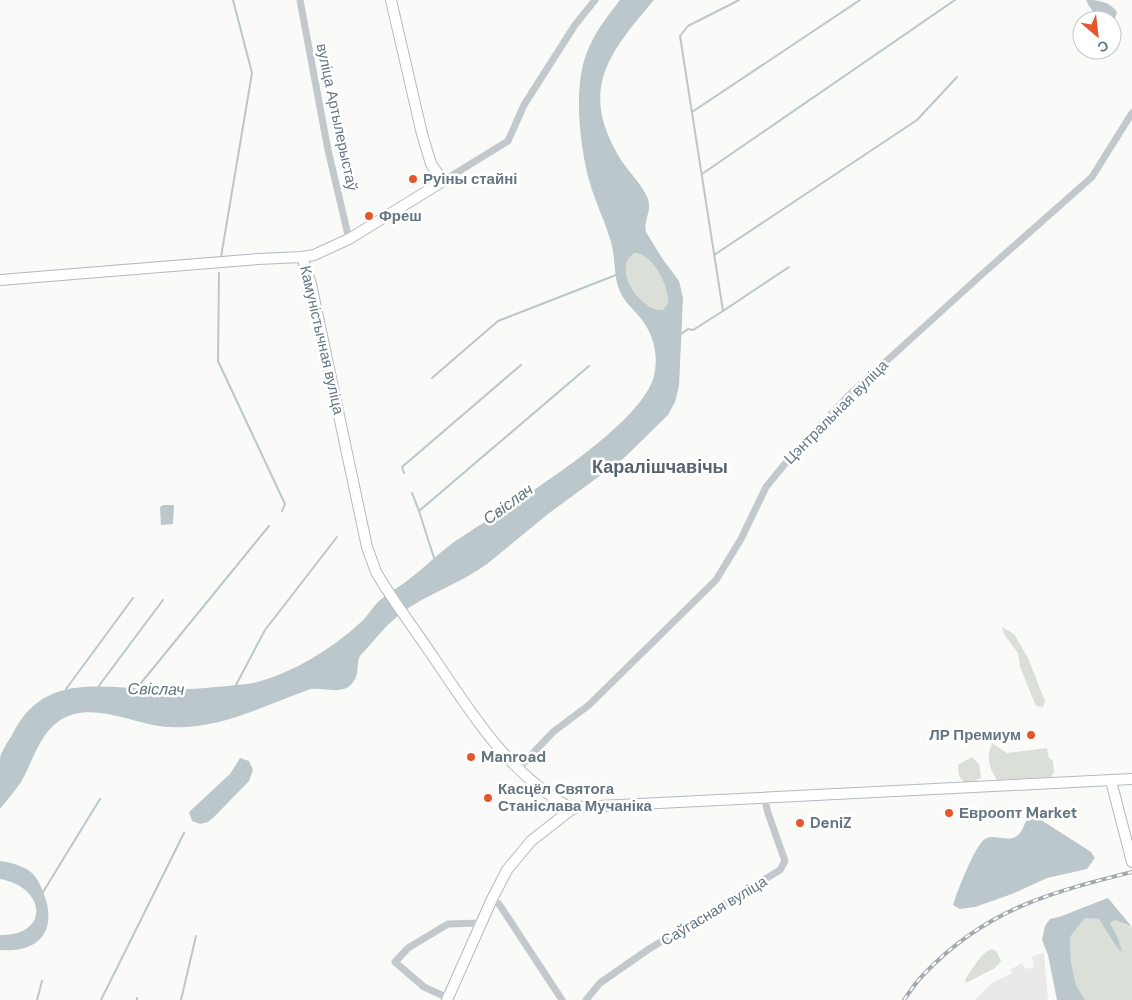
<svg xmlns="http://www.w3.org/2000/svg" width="1132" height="1000" font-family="'DM Sans',sans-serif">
  <rect width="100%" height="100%" fill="#fafaf8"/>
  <polygon fill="#e8e9e9" points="1044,953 1048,1000 975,1000 992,983 1012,973 1010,970 1022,963 1025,969 1034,967 1032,956"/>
  <g fill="#dadfd7">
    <path d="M635,253C653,254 669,286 668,303L663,310C641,312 610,265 635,253Z"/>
    <polygon points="1002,627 1014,634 1028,658 1045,701 1043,707 1036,706 1020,667 1018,653 1004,634"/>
    <path d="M992,743L1007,753L1047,748L1049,758L1053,761L1054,773L1050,777L997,780C989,766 986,760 992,743Z"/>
    <path d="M972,757L979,764L981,778L969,784C959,780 958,775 958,765Z"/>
    <polygon points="1085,918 1099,919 1121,951 1118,938 1110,923 1115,920 1132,928 1132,1000 1085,1000 1076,985 1071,962 1070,937"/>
    <path d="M992,949L996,951L1001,961L995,968L966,983L965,980C972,970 980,953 992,949Z"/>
  </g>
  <g fill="#bbc7cb" fill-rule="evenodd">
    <path d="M620,0H654C610,52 579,88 618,155C626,170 642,183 648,199C652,212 643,221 646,232L662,258L679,281L683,298L679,386L675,402L668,415L624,458L548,514L487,564C460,584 426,594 400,614C385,626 373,642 360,656C356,664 359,672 355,679C346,697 325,687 311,689C264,705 220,730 169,727C134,725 90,699 59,721C39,735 33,761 21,782C15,791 7,800 0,809C0,793 0,775 0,759C1,751 8,742 12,735C42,674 95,687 152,689C183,691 216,687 247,684C285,678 332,649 360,623C367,617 371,609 378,602C388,593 401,586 412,577C426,566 439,553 454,542C501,510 648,426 655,371C658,350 652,331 638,315C631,307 623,300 619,289C613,273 616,256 610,239C605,222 597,205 591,187C580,151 573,90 586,55C593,34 607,17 620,0ZM635,253C653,254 669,286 668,303L663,310C641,312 610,266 635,253Z"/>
    <path d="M1086,0C1099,0 1108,1 1117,12L1115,18C1103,24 1091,12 1086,0Z"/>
    <polygon points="163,505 174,505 173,524 161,525 160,507"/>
    <polygon points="240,758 249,761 253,770 249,781 214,817 208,822 200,824 192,821 189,812 230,774"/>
    <path d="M1038,818L1091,852L1095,858L1087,869L1047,878L1012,894L975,907L960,909L953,905C957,892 975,845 985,839C995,833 1009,844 1018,835C1022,832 1024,825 1026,821Z"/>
    <path d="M0,861C10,862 24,866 32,873C39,880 43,891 46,900C56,936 34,953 0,950V935C51,936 46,887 0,879Z"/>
    <polygon points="1108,898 1132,927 1115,920 1110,923 1118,938 1122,952 1116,946 1099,919 1085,918 1070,937 1071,962 1076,985 1085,1000 1057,1000 1048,955 1042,940 1045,926 1050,919 1059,917"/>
  </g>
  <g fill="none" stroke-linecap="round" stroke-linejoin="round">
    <g stroke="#bbc7cb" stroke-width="2">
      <polyline points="692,112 860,0"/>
      <polyline points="702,174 955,0"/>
      <polyline points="714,255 917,120 957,77"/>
      <polyline points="221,257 252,73 233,0"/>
      <polyline points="219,273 218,361 285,504 282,511"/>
      <polyline points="723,311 789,267"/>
      <polyline points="681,334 688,329 693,330 723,311 680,36 688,26 739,0"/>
      <polyline points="432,378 498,321 616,275"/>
      <polyline points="404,473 402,467 521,365"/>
      <polyline points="412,493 419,511"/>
      <polyline points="434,558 419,511 589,366"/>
      <polyline points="236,685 265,630 337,537"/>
      <polyline points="98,687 163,600"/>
      <polyline points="137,688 269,526"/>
      <polyline points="66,689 133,598"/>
      <polyline points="43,892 100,799"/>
      <polyline points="37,1000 42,981"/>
      <polyline points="101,1000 184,833"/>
      <polyline points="137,1000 137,998"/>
      <polyline points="181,1000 196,936"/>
    </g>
    <g stroke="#b3babf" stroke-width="12">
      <g id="secondary">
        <path d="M302,257L311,284L367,547L376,572C393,601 413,627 432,655C472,714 508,774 572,809"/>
        <polyline points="0,280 258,259 302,257 314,255 349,239 432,188 443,181 431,164 422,134 391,0"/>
        <polyline points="1111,781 1132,862"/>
        <polyline points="447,1000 492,899 507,870 531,841 572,809 579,807 1132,779"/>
      </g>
    </g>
    <g stroke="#c3c8cc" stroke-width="7">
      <polyline points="300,0 328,150 349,239"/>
      <polyline points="443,181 508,141 524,105 545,72 575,25 595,0"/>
      <polyline points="517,770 553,732 589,705 716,580 741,539 766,487 784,465 849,395 979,277 1092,177 1132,113"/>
      <polyline points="492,899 499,904 562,1000"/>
      <polyline points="448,998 424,987 395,962 408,948 448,924 481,923"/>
      <polyline points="586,1000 600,983 649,949 780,870 785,861 768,813 764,797"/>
    </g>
    <use href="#secondary" stroke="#fff" stroke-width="10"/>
    <g stroke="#a2aab0" stroke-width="4">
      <path id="rail" d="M904,1000C910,991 917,981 925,973C987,909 1049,893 1132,872"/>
    </g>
    <use href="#rail" stroke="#fff" stroke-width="2" stroke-dasharray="5.5" stroke-linecap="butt"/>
  </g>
  <g fill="#e4572e" stroke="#fff" stroke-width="2">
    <circle cx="413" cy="179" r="5"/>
    <circle cx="369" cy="216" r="5"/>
    <circle cx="1031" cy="735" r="5"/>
    <circle cx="471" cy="757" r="5"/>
    <circle cx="488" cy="798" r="5"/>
    <circle cx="949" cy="813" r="5"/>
    <circle cx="800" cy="823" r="5"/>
  </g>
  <g text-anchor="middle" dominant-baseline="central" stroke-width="5" stroke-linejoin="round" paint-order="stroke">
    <g font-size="15" fill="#657683" stroke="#fff">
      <text transform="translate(337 117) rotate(78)">вуліца Артылерыстаў</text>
      <text transform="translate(322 340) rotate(77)">Камуністычная вуліца</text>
      <text transform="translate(836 412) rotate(-45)">Цэнтральная вуліца</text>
      <text transform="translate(714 911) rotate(-31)">Саўгасная вуліца</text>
    </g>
    <g font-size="15" font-weight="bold" fill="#657683" stroke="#fff" text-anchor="start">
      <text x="423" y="179">Руіны стайні</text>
      <text x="379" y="216">Фреш</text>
      <text x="1021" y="735" text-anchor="end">ЛР Премиум</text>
      <text x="481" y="757">Manroad</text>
      <text x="498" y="789">Касцёл Святога<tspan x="498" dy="17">Станіслава Мучаніка</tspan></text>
      <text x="959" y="813">Евроопт Market</text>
      <text x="810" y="823">DeniZ</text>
    </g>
    <g font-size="16" font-style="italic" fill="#60757c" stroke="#fff">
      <text transform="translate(508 504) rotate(-36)">Свіслач</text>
      <text transform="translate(156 689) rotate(1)">Свіслач</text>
    </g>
    <g font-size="18" font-weight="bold" fill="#57646e" stroke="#fff">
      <text x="660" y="467">Каралішчавічы</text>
    </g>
  </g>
  <g transform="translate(1097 35) rotate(152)"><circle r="24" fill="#ffffff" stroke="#c1c8cd"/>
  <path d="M0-4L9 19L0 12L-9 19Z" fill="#e4572e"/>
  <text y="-8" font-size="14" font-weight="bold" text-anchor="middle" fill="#657683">С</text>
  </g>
</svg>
